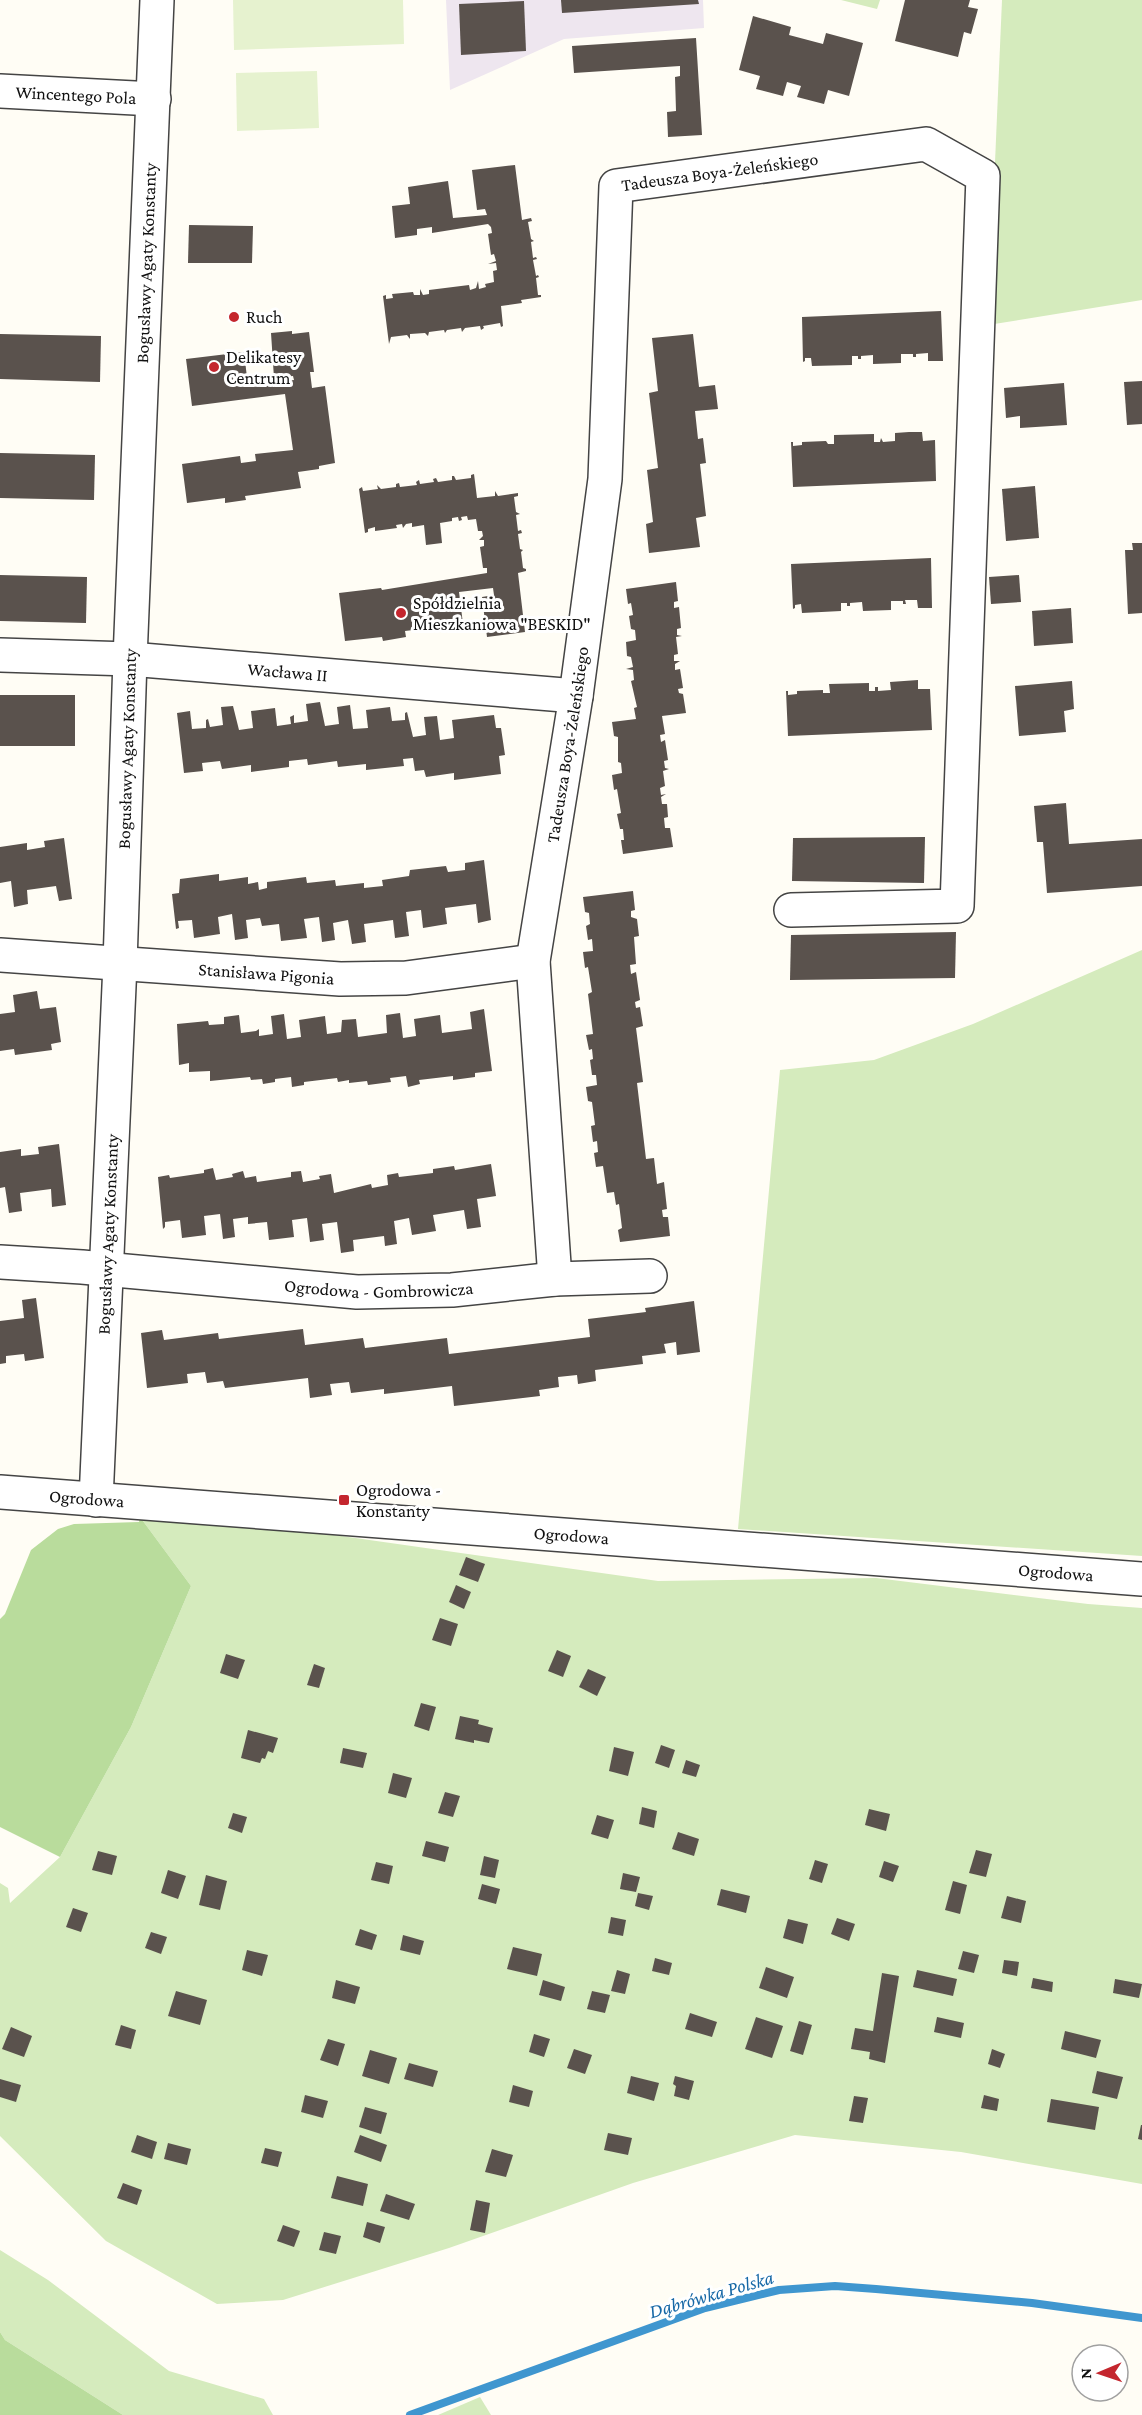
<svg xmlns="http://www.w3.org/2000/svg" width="1142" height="2415" font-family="'Crimson Pro',serif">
  <rect width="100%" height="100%" fill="#fffdf5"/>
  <polygon fill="#eee6ef" points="446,0 703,0 704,28 564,39 450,90"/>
  <g fill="#d5ebbd">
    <polygon points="841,0 880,0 877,9"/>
    <polygon points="1002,0 1142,0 1142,300 988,325"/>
    <polygon points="1142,950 1142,1556 738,1529 780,1070 874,1060 973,1024"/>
    <polygon points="140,1517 271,1526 658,1581 876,1578 1088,1604 1142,1608 1142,2184 961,2152 795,2135 633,2183 449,2248 283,2300 217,2304 106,2241 0,2136 0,1883 8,1888 10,1903 60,1857 131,1727 191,1586"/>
    <polygon points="0,2250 48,2280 169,2371 264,2399 273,2415 123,2415 5,2340 0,2332"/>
    <polygon points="480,2397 491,2415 438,2415"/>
  </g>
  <g fill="#b9dc9c">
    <polygon points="140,1517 191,1586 131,1727 60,1857 0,1827 0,1619 5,1614 31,1550 58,1529 74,1524 139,1522"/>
    <polygon points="0,2332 5,2340 123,2415 0,2415"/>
  </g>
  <g fill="#e6f2cf">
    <polygon points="233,0 403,0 404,44 234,50"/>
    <polygon points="317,71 319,128 237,131 236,73"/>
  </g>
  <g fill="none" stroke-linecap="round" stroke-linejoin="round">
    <polyline stroke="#3f96cf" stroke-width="8" points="410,2415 705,2308 779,2290 835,2286 876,2289 1032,2303 1142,2318"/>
  </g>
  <g fill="#5a524d">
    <polygon points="561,0 698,0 699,4 562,13"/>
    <polygon points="905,0 970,0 968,7 978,9 971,34 964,32 958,57 895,41"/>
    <polygon points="524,1 526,51 461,55 459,4"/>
    <polygon points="753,16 791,27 789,35 823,44 826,33 863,43 849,96 828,90 824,104 797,97 801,86 787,82 783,96 756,89 760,76 739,70"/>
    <polygon points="696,38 702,135 668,137 667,112 676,111 675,77 680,76 680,66 574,73 572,46"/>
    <polygon points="515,165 522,220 531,218 532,221 528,222 531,239 534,241 531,242 533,258 536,257 537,259 533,260 536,276 538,275 539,277 536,278 538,295 541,295 541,297 521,300 522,303 501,306 503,326 501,327 500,323 483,326 484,328 481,330 480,326 465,328 462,332 461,328 447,330 445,333 444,330 429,332 428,336 425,333 410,334 410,339 407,335 391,337 389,344 383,296 386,295 386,299 393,298 392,294 413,292 414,295 420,295 420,289 423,295 429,294 429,290 469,285 470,290 476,288 478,281 479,289 486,287 485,284 494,282 493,271 497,270 496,263 488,264 496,261 494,254 491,255 488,234 492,233 491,227 488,224 432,233 432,227 417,229 417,235 395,238 392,206 410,204 408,187 448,181 453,218 487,215 485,209 477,210 472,170"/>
    <polygon points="189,225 253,226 252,263 188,263"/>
    <polygon points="941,311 943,361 928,361 928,353 916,354 916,357 913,357 913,354 901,354 901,363 873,364 873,355 861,356 861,359 858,359 858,356 852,356 852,365 812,366 811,358 805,358 805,361 803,362 802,317"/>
    <polygon points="292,331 292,334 309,332 314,372 310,372 312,388 325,386 335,463 319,466 319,469 298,472 301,488 245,496 246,500 225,503 225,498 187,503 182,464 240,456 241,463 256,461 255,454 293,450 285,394 192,406 186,359 244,352 248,386 294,380 293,376 274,378 271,333"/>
    <polygon points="0,334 101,336 100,382 0,379"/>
    <polygon points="693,334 699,387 715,385 718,409 695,411 698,439 703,438 706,463 700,464 706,516 696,518 700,547 649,553 646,524 653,522 647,470 658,468 649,393 658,391 652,338"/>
    <polygon points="1142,381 1142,424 1127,425 1124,382"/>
    <polygon points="1064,383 1067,425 1020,428 1020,416 1006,418 1004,388"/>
    <polygon points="909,432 922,432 923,441 935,440 936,481 793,487 791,442 793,442 793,446 802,445 802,442 826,441 828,444 834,444 834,435 874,434 874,442 880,442 881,438 883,442 895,441 895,433"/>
    <polygon points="0,453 95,455 94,500 0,498"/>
    <polygon points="474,474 477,498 495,496 495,491 498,496 518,493 518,496 514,497 516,512 520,514 516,515 518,531 521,530 522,533 518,534 520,549 523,550 521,552 523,568 526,569 526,571 518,573 525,632 487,637 482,597 494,595 493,588 459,592 463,624 405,631 406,637 383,641 382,637 345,641 339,593 381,588 382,590 487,573 487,568 483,568 480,547 484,546 484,540 479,540 483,536 482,531 478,531 476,519 468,520 467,516 461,517 462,520 459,521 458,517 452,518 452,521 440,523 442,543 426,545 424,525 412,527 412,523 406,524 403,528 402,524 396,525 397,528 375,531 375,527 368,529 368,532 365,533 359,489 362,487 363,491 378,489 377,485 381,489 396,487 396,484 399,483 400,487 417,485 416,482 419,480 420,484 434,482 433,479 436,478 438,482 452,480 452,476 454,476 456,480 471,478 471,475"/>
    <polygon points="1035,486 1039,538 1006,541 1002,489"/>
    <polygon points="1132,543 1142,543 1142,613 1128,614 1125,550 1133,550"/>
    <polygon points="931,558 932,608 918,608 917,600 905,600 906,604 903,604 903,601 891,601 891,610 863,611 862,602 850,603 850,606 847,606 847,603 841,603 841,611 802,613 801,604 795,605 795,608 793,609 791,564"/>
    <polygon points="0,575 87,577 86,623 0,621"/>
    <polygon points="1019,575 1021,602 991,604 989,577"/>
    <polygon points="676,582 678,601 674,602 674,608 679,607 681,628 677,629 677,635 682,636 676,637 678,654 674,655 674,661 680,661 675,664 675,670 680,669 683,688 678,689 679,693 683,694 686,713 662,716 665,734 660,735 661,742 665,740 668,760 664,761 665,768 669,769 663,771 665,786 660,788 661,795 666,794 661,797 662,804 667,804 668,817 664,818 665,828 670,828 673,847 623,854 621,840 624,840 623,829 620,829 617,814 621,813 617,789 614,790 612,775 622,773 621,763 618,762 618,737 614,736 612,722 636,719 634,708 637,707 631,681 634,680 633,670 626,669 633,667 631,657 627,656 626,642 636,640 635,630 631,629 629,616 633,615 631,603 628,604 626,589"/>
    <polygon points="1071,608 1073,643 1034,646 1032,611"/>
    <polygon points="918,680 918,689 930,689 932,730 788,736 786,691 788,691 788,695 797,694 797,691 823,690 823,693 830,693 829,684 869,683 869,691 875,691 875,687 878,687 878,691 891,690 890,682"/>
    <polygon points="1072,681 1074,709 1064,711 1066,732 1019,736 1015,686"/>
    <rect x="0" y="695" width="75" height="51"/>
    <polygon points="320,702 325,726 339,724 337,707 350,705 353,729 368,728 366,710 390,707 392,721 405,720 405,713 407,712 413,737 426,735 424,717 437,716 440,740 454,738 452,720 494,715 496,728 501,728 505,755 499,756 501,774 454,780 454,773 426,777 424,770 415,771 413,758 403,759 404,766 366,770 366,764 338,767 337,761 308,765 307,759 289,761 289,767 251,772 251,765 222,769 220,761 202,763 203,771 184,773 177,713 190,711 192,729 206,728 206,720 208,719 210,727 223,725 221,707 233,706 239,730 253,728 251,711 275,708 277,726 291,724 290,717 294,715 294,723 308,721 306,704"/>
    <polygon points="1066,803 1069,844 1142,839 1142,886 1047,893 1043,842 1037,842 1034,806"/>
    <polygon points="925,837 924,883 792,881 793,838"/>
    <polygon points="64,838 72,899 59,901 56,886 27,890 28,904 14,907 11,881 0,883 0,847 27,843 27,850 45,847 44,841"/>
    <polygon points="484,860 491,920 478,923 476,904 445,908 447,924 423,928 421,910 406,912 409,936 395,938 393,920 364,924 366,942 352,944 348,920 333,923 335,940 322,942 319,917 304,919 307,938 281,941 279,924 262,926 260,918 246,920 248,938 235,940 232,914 218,917 220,934 194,938 192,920 178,921 179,928 176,929 172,894 179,893 180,879 219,874 219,881 248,877 248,884 258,882 259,890 267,888 267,882 306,877 307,883 335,880 336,886 364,883 364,888 383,886 382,880 409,876 410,870 446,866 448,872 465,870 465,863"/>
    <polygon points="633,891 635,910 631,911 631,917 637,919 639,936 634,937 636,964 630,965 631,974 636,972 640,1000 635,1002 636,1008 640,1007 643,1026 636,1028 643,1082 637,1083 646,1159 654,1158 657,1184 664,1182 667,1209 662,1210 663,1217 668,1217 670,1236 620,1242 618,1230 622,1228 619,1204 616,1205 614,1192 607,1193 603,1166 596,1167 594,1153 598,1152 597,1141 593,1142 591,1126 595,1125 592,1102 588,1101 586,1087 597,1085 596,1075 592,1075 590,1060 593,1059 592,1049 589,1050 586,1035 593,1034 588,994 592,992 588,967 585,968 583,952 593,951 592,939 588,940 586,926 590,924 589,913 585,912 583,897"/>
    <polygon points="956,932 955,978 790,980 791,935"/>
    <polygon points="37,991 40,1009 56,1007 61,1042 51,1044 52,1050 15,1055 14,1049 0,1051 0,1014 15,1012 13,995"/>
    <polygon points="484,1009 492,1071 475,1073 475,1077 453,1080 453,1076 419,1080 420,1084 408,1087 406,1076 390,1078 391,1082 368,1085 367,1081 349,1083 349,1080 338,1082 337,1078 304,1082 304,1085 292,1087 291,1077 275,1079 275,1082 263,1084 262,1079 251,1080 250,1077 210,1081 210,1071 189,1072 189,1063 179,1065 177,1024 208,1021 209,1025 224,1024 224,1017 239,1015 241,1033 256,1031 259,1029 259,1036 273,1034 271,1016 284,1014 287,1039 301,1037 299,1020 325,1016 327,1034 341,1032 342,1020 356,1019 358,1037 387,1033 386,1015 400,1013 403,1038 416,1036 414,1019 440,1015 442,1033 472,1029 470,1012"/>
    <polygon points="59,1144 66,1205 52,1207 51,1189 20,1193 22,1211 9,1213 5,1187 0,1188 0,1152 21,1149 21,1156 39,1154 38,1147"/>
    <polygon points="491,1164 496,1196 477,1199 481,1227 467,1229 464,1210 433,1215 436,1231 412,1235 409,1218 394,1221 397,1244 385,1246 384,1236 353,1240 354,1251 341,1253 337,1222 322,1224 324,1240 310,1242 307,1218 292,1220 294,1237 269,1240 267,1222 248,1224 248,1217 233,1219 235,1237 223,1239 220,1214 204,1216 206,1235 182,1238 180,1220 165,1222 165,1227 163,1229 158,1177 169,1175 170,1178 204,1173 204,1170 213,1168 216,1180 233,1177 232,1174 243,1171 245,1178 256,1176 257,1182 291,1177 291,1172 301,1171 303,1182 320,1179 319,1176 331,1174 334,1193 371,1184 372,1188 388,1185 387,1175 398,1173 399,1177 433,1173 433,1169 454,1166 455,1170"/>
    <polygon points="36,1298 44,1358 25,1361 24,1354 6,1356 6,1363 0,1364 0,1321 24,1318 22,1300"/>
    <polygon points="694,1301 700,1352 677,1355 676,1342 664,1344 666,1353 642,1356 643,1364 595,1370 596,1381 578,1384 577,1375 558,1377 559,1387 539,1390 540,1396 454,1406 452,1386 384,1394 384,1389 351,1393 349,1382 330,1384 332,1395 310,1398 308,1378 225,1388 223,1381 207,1383 205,1372 187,1374 188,1383 147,1388 141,1333 162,1330 164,1340 218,1333 219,1339 303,1329 305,1345 363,1338 365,1348 447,1338 449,1354 590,1337 588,1319 646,1312 645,1308"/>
    <polygon points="466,1557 485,1564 478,1582 459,1575"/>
    <polygon points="456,1585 471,1592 464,1609 449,1602"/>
    <polygon points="440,1618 458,1624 451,1646 432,1640"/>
    <polygon points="557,1650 571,1656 563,1677 548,1671"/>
    <polygon points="226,1654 245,1660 238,1679 220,1673"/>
    <polygon points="314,1664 325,1668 319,1688 307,1685"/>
    <polygon points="588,1669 606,1677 597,1696 579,1687"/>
    <polygon points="421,1703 436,1707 429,1731 414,1726"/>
    <polygon points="460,1716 479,1720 478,1724 493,1728 489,1743 474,1740 474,1743 455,1739"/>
    <polygon points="248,1730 278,1738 273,1753 268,1751 265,1759 262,1758 260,1763 241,1758"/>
    <polygon points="661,1745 675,1750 669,1768 655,1763"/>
    <polygon points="614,1747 634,1752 628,1776 609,1771"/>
    <polygon points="343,1748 367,1753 363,1768 340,1763"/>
    <polygon points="686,1760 700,1765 696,1777 682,1773"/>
    <polygon points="393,1773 412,1778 406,1798 388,1793"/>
    <polygon points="445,1792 460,1796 453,1817 438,1813"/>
    <polygon points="642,1807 657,1811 654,1828 639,1824"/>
    <polygon points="869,1809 890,1814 886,1831 865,1825"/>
    <polygon points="233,1813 247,1817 242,1833 228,1828"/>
    <polygon points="597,1815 614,1820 608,1839 591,1834"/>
    <polygon points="678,1832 699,1839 694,1856 672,1849"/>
    <polygon points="426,1841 449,1847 445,1862 422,1856"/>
    <polygon points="976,1850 992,1854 986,1877 969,1873"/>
    <polygon points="98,1851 117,1856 112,1875 92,1870"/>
    <polygon points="484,1856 499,1860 495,1878 480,1875"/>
    <polygon points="815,1860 828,1864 822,1883 809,1879"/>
    <polygon points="884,1861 899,1866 893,1882 879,1877"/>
    <polygon points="376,1862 393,1866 389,1884 371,1880"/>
    <polygon points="168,1870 186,1876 178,1899 161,1893"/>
    <polygon points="623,1873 640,1877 636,1892 620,1889"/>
    <polygon points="206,1875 227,1881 220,1910 199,1905"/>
    <polygon points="953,1881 967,1885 960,1914 945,1910"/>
    <polygon points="482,1884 500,1889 496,1904 478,1899"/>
    <polygon points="721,1889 750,1896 746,1913 717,1905"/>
    <polygon points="638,1893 653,1896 649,1910 635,1906"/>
    <polygon points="1007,1896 1026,1901 1021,1923 1001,1918"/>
    <polygon points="73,1908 88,1913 81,1932 66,1927"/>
    <polygon points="611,1917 626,1920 623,1936 608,1933"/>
    <polygon points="837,1918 855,1924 849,1941 831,1934"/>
    <polygon points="788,1919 808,1924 803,1944 783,1938"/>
    <polygon points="360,1929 377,1935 372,1950 355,1945"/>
    <polygon points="151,1932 167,1937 161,1954 145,1948"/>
    <polygon points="403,1935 424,1941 420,1955 400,1950"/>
    <polygon points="513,1947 542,1954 537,1976 507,1969"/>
    <polygon points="247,1950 268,1955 262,1976 242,1970"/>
    <polygon points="963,1951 979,1955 974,1973 958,1969"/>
    <polygon points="655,1958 672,1963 669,1975 652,1971"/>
    <polygon points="1004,1960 1019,1962 1017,1976 1002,1973"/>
    <polygon points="766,1967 794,1977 787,1998 759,1988"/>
    <polygon points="617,1970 630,1974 625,1994 611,1991"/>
    <polygon points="917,1970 957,1979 953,1996 913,1987"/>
    <polygon points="882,1973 899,1976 885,2063 869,2059 870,2052 851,2049 855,2028 873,2031"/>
    <polygon points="1033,1978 1053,1982 1052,1992 1031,1988"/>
    <polygon points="1115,1979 1142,1984 1139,1998 1113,1993"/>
    <polygon points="336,1980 360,1987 355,2004 332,1998"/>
    <polygon points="543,1980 565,1987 561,2001 539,1995"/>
    <polygon points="176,1991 207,2000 200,2025 168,2016"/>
    <polygon points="592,1991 610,1995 605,2013 587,2009"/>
    <polygon points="690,2013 717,2022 712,2037 685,2029"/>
    <polygon points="756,2017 783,2026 772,2058 745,2049"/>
    <polygon points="937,2017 964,2023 961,2038 934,2032"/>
    <polygon points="799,2021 812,2025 803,2055 790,2051"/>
    <polygon points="121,2025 136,2030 131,2049 115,2045"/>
    <polygon points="11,2027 32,2036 24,2057 2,2049"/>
    <polygon points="1065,2031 1101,2040 1096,2058 1061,2049"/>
    <polygon points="534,2034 550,2039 544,2057 529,2052"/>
    <polygon points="328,2039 345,2044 338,2066 320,2060"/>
    <polygon points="574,2049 592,2055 585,2074 567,2068"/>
    <polygon points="992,2049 1005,2054 1000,2068 988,2064"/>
    <polygon points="370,2050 397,2058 389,2084 362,2076"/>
    <polygon points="409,2063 438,2071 433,2087 404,2079"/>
    <polygon points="1097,2071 1123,2077 1117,2099 1092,2093"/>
    <polygon points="631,2076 659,2083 654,2101 627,2093"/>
    <polygon points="675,2076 694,2081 689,2100 674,2096 676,2086 673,2084"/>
    <polygon points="0,2079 21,2085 16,2102 0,2097"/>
    <polygon points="513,2085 533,2091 529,2107 509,2102"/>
    <polygon points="305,2095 328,2101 323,2118 301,2112"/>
    <polygon points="984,2095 999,2099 997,2111 981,2108"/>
    <polygon points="854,2096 868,2098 863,2123 849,2121"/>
    <polygon points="1051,2099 1099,2107 1095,2130 1047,2122"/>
    <polygon points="365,2107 387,2113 381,2134 359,2127"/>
    <polygon points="1141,2125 1142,2125 1142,2140 1138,2139"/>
    <polygon points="608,2133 632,2138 628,2155 604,2150"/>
    <polygon points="137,2135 157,2142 152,2159 131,2152"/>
    <polygon points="360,2135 387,2145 381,2162 354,2152"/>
    <polygon points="168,2143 191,2149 187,2165 164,2159"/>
    <polygon points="265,2148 282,2152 278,2167 261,2163"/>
    <polygon points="492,2149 513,2155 506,2177 485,2172"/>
    <polygon points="337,2176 368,2184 363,2206 331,2198"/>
    <polygon points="123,2183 142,2190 137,2205 117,2198"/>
    <polygon points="386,2194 415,2204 409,2220 380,2211"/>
    <polygon points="476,2200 490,2203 485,2233 470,2230"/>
    <polygon points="367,2222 385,2227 380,2243 363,2237"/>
    <polygon points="283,2225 300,2231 294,2247 277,2241"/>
    <polygon points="324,2232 341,2236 336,2254 319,2250"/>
  </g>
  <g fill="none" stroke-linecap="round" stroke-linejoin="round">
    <g stroke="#444" stroke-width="36">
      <g id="minor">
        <path id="s1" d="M0,91L154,99"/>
        <path id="s2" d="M0,655L130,659L576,696"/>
        <path id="s3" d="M0,955L340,979L406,978L533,961"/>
        <path id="s4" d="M0,1262L82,1267L357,1292L452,1290L555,1279L650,1276"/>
        <path id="s5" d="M555,1279L533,961L576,696L605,479L616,186L926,144L983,176L957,906L791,910"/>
        <path id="s6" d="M0,1492L1142,1579"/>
        <path id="s7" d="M96,1500L120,964L130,659L157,0"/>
      </g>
    </g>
    <use href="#minor" stroke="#fff" stroke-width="33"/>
  </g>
  <g fill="#c4262e" stroke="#fff" stroke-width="2">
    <circle cx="234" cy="317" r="6"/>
    <circle cx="214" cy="367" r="6"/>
    <circle cx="401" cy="613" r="6"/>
    <rect x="338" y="1494" width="12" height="12" rx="3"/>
  </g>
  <g text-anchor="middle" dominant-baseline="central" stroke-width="6" stroke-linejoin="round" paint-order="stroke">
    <g font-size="18" fill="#111" stroke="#fff">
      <text stroke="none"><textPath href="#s1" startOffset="76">Wincentego Pola</textPath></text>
      <text stroke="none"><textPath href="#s5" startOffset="1204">Tadeusza Boya-Żeleńskiego</textPath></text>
      <text stroke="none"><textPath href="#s7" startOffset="1238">Bogusławy Agaty Konstanty</textPath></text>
      <text stroke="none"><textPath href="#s2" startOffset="288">Wacława II</textPath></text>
      <text stroke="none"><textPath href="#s5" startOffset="538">Tadeusza Boya-Żeleńskiego</textPath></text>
      <text stroke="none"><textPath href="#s7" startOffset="752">Bogusławy Agaty Konstanty</textPath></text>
      <text stroke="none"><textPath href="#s3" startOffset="267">Stanisława Pigonia</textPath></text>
      <text stroke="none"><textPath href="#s7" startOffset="266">Bogusławy Agaty Konstanty</textPath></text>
      <text stroke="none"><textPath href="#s4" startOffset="380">Ogrodowa - Gombrowicza</textPath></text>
      <text stroke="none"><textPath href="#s6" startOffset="87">Ogrodowa</textPath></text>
      <text stroke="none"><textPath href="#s6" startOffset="573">Ogrodowa</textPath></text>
      <text stroke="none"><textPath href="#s6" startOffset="1059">Ogrodowa</textPath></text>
    </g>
    <g font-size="18" fill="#111" stroke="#fff" text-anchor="start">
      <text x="246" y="317">Ruch</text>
      <text x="226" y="357">Delikatesy<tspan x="226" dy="21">Centrum</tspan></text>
      <text x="413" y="603">Spółdzielnia<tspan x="413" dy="21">Mieszkaniowa "BESKID"</tspan></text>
      <text x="356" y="1490">Ogrodowa -<tspan x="356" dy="21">Konstanty</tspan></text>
    </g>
    <g font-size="20" font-style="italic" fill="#1768a6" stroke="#fff">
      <text transform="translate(711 2294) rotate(-16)">Dąbrówka Polska</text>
    </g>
  </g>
  <g transform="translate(1100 2373) rotate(268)"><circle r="28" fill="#ffffff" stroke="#a0a0a0" stroke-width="1.5"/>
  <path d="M0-4.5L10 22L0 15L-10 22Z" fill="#c4262e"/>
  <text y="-9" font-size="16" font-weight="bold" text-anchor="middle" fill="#111111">N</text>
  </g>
</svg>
